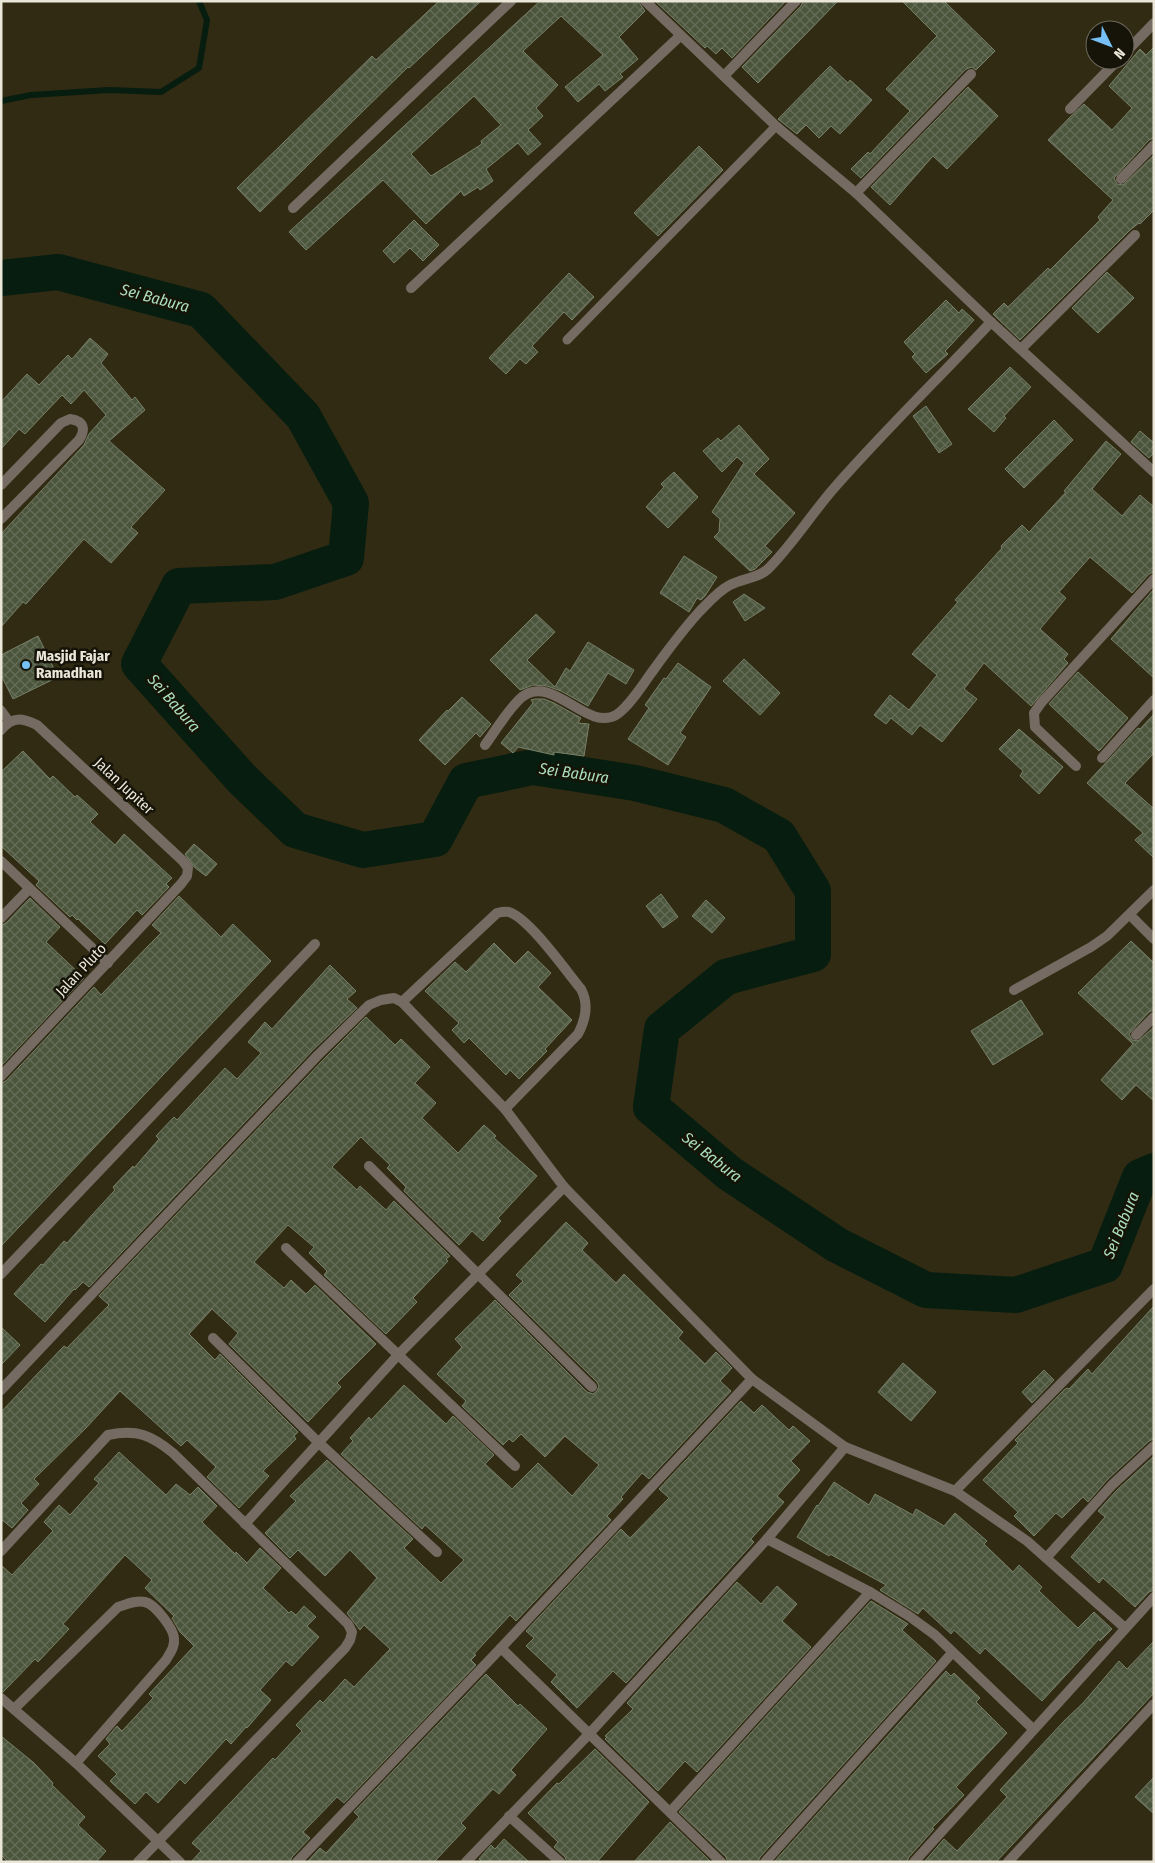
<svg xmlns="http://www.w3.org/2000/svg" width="1155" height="1863" font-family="'Fira Sans Condensed',sans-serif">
  <defs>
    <pattern id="building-cross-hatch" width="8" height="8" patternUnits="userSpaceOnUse" patternTransform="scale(1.25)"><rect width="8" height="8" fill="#4b553c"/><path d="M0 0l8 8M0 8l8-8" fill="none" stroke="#656d58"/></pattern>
  </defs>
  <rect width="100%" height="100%" fill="#312b13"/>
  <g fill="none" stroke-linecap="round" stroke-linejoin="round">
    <polyline stroke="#061d0f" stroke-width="6" points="1,101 31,95 109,90 161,92 199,68 207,20 199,1"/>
    <polyline stroke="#061d0f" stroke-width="36" points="1,278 58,272 201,310 303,416 351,503 346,558 275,582 179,586 139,664 242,779 295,830 363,850 435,839 466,781 533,767 635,783 724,805 779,836 813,891 813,954 726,977 662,1029 651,1107 729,1173 837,1245 926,1290 1016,1295 1105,1265 1140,1177 1154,1171"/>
  </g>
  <g fill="url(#building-cross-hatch)" stroke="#778168" fill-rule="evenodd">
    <polygon points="439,1 481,1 409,68 408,67 260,212 237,188 372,56 376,60"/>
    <path d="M540,1H638L645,11L619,37L638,59L620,74L623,77L605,91L599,84L578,102L565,87L603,55L561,16L523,51L558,85L536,108L543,116L528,130L541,144L528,155L518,143L486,169L493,181L480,190L478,187L464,196L461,191L426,224L383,180L306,250L289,232ZM474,96L501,125L481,141L482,144L431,176L411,154Z"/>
    <polygon points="655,1 786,1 732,58 722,48 716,54 707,46 705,48"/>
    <polygon points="803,1 838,1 758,83 742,67 801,6"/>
    <polygon points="902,1 944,1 995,51 976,70 972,67 966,69 861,178 851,169 868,152 870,154 910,111 886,89 937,36"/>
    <polygon points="1154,47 1154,138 1149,140 1114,178 1117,184 1123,185 1154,155 1154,210 1140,224 1139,223 1130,230 1020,340 993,314 1004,303 1008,307 1048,268 1050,270 1100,220 1098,217 1113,200 1048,140 1071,116 1084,104 1112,130 1132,108 1109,86 1140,49 1146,55"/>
    <polygon points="830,66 848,83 850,80 872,100 840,134 831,126 819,138 806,125 797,134 778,119"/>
    <polygon points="968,87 998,116 947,169 933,156 890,205 871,187"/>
    <polygon points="699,146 723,170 658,236 634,213"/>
    <polygon points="414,220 439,245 423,261 410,248 394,263 383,251"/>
    <polygon points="1107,272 1134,298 1098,333 1072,308"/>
    <polygon points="569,273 594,297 572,320 564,312 532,346 538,352 526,364 520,359 506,374 489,358"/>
    <polygon points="946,300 959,313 962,309 974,320 949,347 945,351 948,354 926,373 912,357 915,354 904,342"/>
    <polygon points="90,338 108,354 101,363 132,400 135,397 145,410 109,441 165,490 131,527 138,533 111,563 84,539 26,604 23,602 1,627 1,534 84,445 89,434 106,415 84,390 71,404 62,395 25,434 19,429 1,449 1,402 27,374 39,385 68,355 72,359"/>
    <polygon points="1010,367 1031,387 1004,416 1006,418 994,432 968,409"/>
    <polygon points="926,406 952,444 939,453 913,416"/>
    <polygon points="1054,420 1073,440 1024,488 1005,469"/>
    <polygon points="739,425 769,459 754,474 795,513 765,546 772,552 755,569 750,571 714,537 719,532 720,519 712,512 744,463 737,457 722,472 703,451 718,438 721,441"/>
    <polygon points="1140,431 1154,443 1154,453 1149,458 1131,442"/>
    <polygon points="1106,441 1121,454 1092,489 1122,516 1140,495 1154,507 1154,572 1149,574 1132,593 1090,557 1059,592 1066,598 1040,629 1068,654 1064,659 1068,663 1031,706 984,663 964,689 977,699 942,742 920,725 912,735 891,718 886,724 874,715 890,695 909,710 937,675 912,654 958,602 955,600 1002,548 1001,546 1022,525 1029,532 1066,492 1064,491"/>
    <polygon points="674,472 698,497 668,528 646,507 664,487 661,484"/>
    <polygon points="684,556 717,577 705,596 701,600 697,598 689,612 660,593"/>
    <polygon points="1154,589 1154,678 1111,639"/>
    <polygon points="744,594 765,608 745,621 733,602"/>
    <polygon points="536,614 555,632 527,660 555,687 566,668 570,671 588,642 634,670 626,684 608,673 588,706 561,691 547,686 533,685 520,690 490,660"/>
    <polygon points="38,636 58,677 13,699 1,675 1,655"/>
    <polygon points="744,659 780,693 760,715 723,681"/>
    <polygon points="678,663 711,687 680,733 686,737 668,765 628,739 649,708 645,705 664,678 666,679"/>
    <polygon points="1078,672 1128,718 1099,751 1049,704"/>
    <polygon points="462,697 491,724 480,737 476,733 445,765 419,740 447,710 448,711"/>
    <polygon points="535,699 544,699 554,703 581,718 578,723 589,724 584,756 554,752 554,755 518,747 513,753 501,743 533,703 531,700"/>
    <polygon points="1154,714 1154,753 1125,783 1154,809 1154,858 1135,840 1143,833 1087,783 1138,728 1140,729"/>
    <polygon points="1019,729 1063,767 1039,794 1020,776 1023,771 999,749"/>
    <polygon points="23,751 50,779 53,776 75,797 77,795 98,814 90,822 115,845 124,834 172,878 166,884 169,887 142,915 137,910 105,944 78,919 77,920 72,915 70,917 36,885 39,881 1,846 1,772"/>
    <polygon points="194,844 217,864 206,876 194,867 185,854"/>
    <polygon points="661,894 678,917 663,928 646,906"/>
    <polygon points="179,896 221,937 233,924 271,961 1,1246 1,1083 6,1081 94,987 101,995 148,946 161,933 152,925"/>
    <polygon points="30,898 60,927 46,942 84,978 1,1066 1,925 6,923"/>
    <polygon points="706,900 725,918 712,933 692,916"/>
    <polygon points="1131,941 1154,963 1154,1010 1149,1012 1129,1034 1132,1040 1138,1041 1154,1027 1154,1101 1136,1085 1122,1100 1101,1080 1133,1044 1078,993"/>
    <polygon points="494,943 515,964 528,951 551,973 538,987 572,1020 545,1049 547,1051 519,1079 510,1070 506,1075 469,1038 464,1043 452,1030 459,1023 425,991 455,962 466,972"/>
    <polygon points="330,965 356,991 347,999 357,1008 313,1050 89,1287 83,1282 75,1290 74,1289 45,1322 14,1294 41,1264 43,1265 64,1241 67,1243 92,1215 115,1190 113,1187 133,1166 134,1168 159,1139 156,1136 174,1117 177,1120 225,1068 237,1079 261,1053 248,1042 265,1022 272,1029"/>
    <polygon points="1021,1000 1043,1034 993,1065 971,1031"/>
    <polygon points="366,1017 395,1045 401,1039 430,1067 415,1083 436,1103 422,1118 458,1153 484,1125 496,1136 494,1138 537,1176 498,1218 501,1221 483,1241 472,1231 459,1245 404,1191 406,1187 387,1168 390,1165 361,1137 332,1167 357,1190 360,1186 386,1210 394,1201 450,1256 446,1259 448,1261 413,1298 417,1302 386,1334 324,1275 327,1271 309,1253 314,1247 288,1225 254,1262 284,1288 291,1280 306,1294 315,1285 376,1344 337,1383 341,1387 308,1422 229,1344 238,1333 212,1309 189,1334 215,1360 220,1354 298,1432 294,1436 296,1439 263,1471 269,1476 239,1508 207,1477 216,1467 187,1440 181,1446 120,1391 86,1428 34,1479 39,1484 21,1503 28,1510 12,1528 1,1519 1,1412 64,1346 67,1348 109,1305 99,1296 323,1060"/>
    <polygon points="566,1222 588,1243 582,1250 616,1283 624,1274 683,1332 678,1338 705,1364 716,1352 732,1368 720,1381 731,1391 649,1479 642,1473 621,1497 623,1499 607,1516 611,1520 516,1621 510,1615 474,1654 476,1655 471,1660 476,1665 344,1803 337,1797 303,1832 310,1838 292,1857 290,1862 191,1862 201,1851 192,1843 273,1758 275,1760 302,1731 296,1725 320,1700 323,1703 345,1679 354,1687 390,1649 364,1625 360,1630 347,1613 377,1578 350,1550 325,1576 298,1550 290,1558 265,1533 296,1501 290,1496 327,1460 413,1539 404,1548 441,1583 464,1560 425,1525 422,1529 341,1454 353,1441 350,1438 369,1417 371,1420 404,1385 446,1424 453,1416 494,1455 485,1464 512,1489 538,1463 572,1496 599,1465 565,1436 545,1457 521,1434 513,1442 509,1439 503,1445 462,1406 466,1401 437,1374 462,1347 455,1339 495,1300 587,1392 593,1394 597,1391 599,1386 597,1382 509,1295 523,1281 516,1275"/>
    <polygon points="1154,1306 1154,1439 1149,1441 1107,1480 1088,1502 1083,1497 1062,1518 1056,1513 1034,1536 1014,1516 1018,1512 983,1480 1018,1443 1015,1440 1064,1390 1067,1388 1069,1389 1088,1369 1092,1374"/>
    <polygon points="1,1327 20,1345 1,1365"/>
    <polygon points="903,1363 936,1392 911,1421 878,1392"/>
    <polygon points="1044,1370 1054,1380 1032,1403 1022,1392"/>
    <polygon points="741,1401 754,1413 762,1405 789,1430 793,1426 810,1441 791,1461 800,1470 777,1496 784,1502 751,1539 754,1542 626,1683 613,1671 577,1708 551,1682 557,1675 526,1646 534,1638 526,1631 621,1529 630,1538 669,1498 659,1489"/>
    <polygon points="119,1452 166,1495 176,1484 190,1495 198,1487 217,1506 202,1522 235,1554 236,1552 247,1563 260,1548 281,1568 263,1588 289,1613 291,1611 296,1615 304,1606 316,1617 307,1626 319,1637 292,1666 286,1661 260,1690 271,1700 247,1728 246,1727 231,1744 226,1739 185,1784 180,1779 158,1803 146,1792 135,1804 110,1781 117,1774 98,1756 110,1744 106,1739 117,1726 122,1731 153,1698 149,1694 194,1646 180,1632 172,1618 174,1616 145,1588 152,1580 125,1555 63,1624 69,1629 38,1662 35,1659 3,1692 1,1691 1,1565 12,1575 53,1531 44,1522 59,1505 70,1515 99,1483 94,1479"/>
    <polygon points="1154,1456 1154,1590 1149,1592 1135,1607 1103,1578 1099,1583 1071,1557 1105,1517 1098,1511 1117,1490"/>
    <polygon points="834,1482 869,1505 875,1494 913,1515 916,1509 944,1526 955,1513 987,1541 984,1544 1013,1572 1019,1565 1042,1587 1039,1591 1078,1628 1094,1612 1112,1629 1100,1641 1099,1639 1042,1701 985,1648 980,1654 954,1630 951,1634 923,1608 918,1614 880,1590 886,1585 830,1554 829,1556 797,1537 817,1505 818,1506"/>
    <polygon points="737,1582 761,1604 777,1586 797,1604 782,1621 811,1647 697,1772 685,1761 658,1791 605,1739 607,1737 605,1736 633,1709 627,1703 636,1693"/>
    <polygon points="871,1601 908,1624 902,1630 936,1661 760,1857 758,1862 728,1862 726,1857 679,1812"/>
    <polygon points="1154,1641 1154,1693 996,1862 924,1862 944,1839 957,1851 1007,1797 1000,1790 1064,1721 1083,1703 1119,1661 1127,1669"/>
    <polygon points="946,1671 951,1676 954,1673 980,1698 976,1702 1007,1733 956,1787 964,1795 932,1828 934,1829 909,1857 907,1862 774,1862"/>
    <polygon points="486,1674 518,1706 520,1704 547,1729 511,1770 516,1775 499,1794 493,1789 461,1823 466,1828 434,1862 307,1862 320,1848 326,1853 359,1817 354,1812"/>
    <polygon points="1,1736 34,1763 53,1783 52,1785 85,1817 78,1825 106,1851 96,1862 8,1862 1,1855"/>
    <polygon points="595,1749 649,1802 597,1862 567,1862 565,1857 554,1847 558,1842 528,1813 557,1783 559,1784"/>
    <polygon points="1154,1777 1154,1814 1135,1797"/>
    <polygon points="670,1822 711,1862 634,1862"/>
    <polygon points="504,1839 529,1862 482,1862 479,1859 491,1845 495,1849"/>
  </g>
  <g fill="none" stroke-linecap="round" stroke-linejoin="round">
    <g stroke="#756b62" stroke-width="9">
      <polyline points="567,340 776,126"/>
      <polyline points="1,710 9,721"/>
    </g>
    <g stroke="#756b62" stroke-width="10">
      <polyline points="645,1 776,126 856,193 991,322 1154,472"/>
      <polyline points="1125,53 1154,23"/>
      <polyline points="724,76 796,1"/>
      <polyline points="1070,109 1118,60"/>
      <polyline points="1121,179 1154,145"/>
      <polyline points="856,193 971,74"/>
      <polyline points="293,208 511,1"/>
      <polyline points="411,288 680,36"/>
      <polyline points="1022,348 1135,235"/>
      <path d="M1,485L61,423L70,419C84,421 86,429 79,440L1,519"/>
      <path d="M1,730C13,716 22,718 37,725L183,861L188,868L187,876L181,884L1,1076"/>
      <path d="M485,745C496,730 508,709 522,697C552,673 587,732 616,715C629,707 643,684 652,672C667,651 682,631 699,612C708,603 718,591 730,585C743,578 757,579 768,569C793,544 812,513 835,487C885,430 940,377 991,322"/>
      <polyline points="1102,758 1154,700"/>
      <polyline points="1076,766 1035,727 1034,713 1041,703 1154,579"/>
      <polyline points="1,861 108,963"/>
      <polyline points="1130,915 1154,939"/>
      <polyline points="1,918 29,889"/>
      <polyline points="1014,990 1091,947 1107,936 1154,890"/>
      <path d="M402,1002L497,913C501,912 505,911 509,912C529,918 566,971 581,989C589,1004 586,1019 578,1034L505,1109"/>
      <polyline points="1136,1035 1154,1017"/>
      <polyline points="369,1166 592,1387"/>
      <polyline points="286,1248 515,1466"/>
      <polyline points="1,1274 315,944"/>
      <polyline points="213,1338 318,1442 437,1552"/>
      <polyline points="1,1390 318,1055 369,1005 381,1000 394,998 402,1002 505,1109 564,1187 752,1379 845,1447 955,1491 1027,1541 1125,1628"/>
      <polyline points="955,1491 1154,1289"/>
      <polyline points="245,1524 398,1355 564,1187"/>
      <polyline points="767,1539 870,1592 909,1616 935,1635 1033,1729"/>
      <path d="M1,1551L108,1435C137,1429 151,1435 173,1453L348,1624L352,1632L350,1640L345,1648L138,1862"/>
      <polyline points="1047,1557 1112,1485 1154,1446"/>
      <polyline points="501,1648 721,1862"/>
      <polyline points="1,1698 76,1763 180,1862"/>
      <path d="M14,1709L118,1607C127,1604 136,1600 145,1602C155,1604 173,1628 174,1638C175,1647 170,1653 166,1660L76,1763"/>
      <polyline points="670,1812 870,1592"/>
      <polyline points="509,1816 560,1862"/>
      <polyline points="297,1862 501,1648 752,1379"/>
      <polyline points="466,1862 589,1734 767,1539 845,1447"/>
      <polyline points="765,1862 952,1653"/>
      <polyline points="914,1862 1154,1597"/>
      <polyline points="1008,1862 1154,1704"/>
    </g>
  </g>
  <circle fill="#76c0f6" stroke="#161409" stroke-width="2" cx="26" cy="665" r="5"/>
  <g text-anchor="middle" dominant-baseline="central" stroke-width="5" stroke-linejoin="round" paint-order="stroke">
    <g font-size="15" font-weight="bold" fill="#eae7d9" stroke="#161409" text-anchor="start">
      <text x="36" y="656">Masjid Fajar<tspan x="36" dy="17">Ramadhan</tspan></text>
    </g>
    <g font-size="15" fill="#eae7d9" stroke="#161409">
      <text transform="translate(124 786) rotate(43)">Jalan Jupiter</text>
      <text transform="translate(81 970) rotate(-47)">Jalan Pluto</text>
    </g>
    <g font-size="16" font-style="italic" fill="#abdebb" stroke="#161409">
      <text transform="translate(155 298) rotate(15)">Sei Babura</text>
      <text transform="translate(174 703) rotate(49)">Sei Babura</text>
      <text transform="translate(574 773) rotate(8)">Sei Babura</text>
      <text transform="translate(712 1157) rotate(38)">Sei Babura</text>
      <text transform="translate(1121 1225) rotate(-68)">Sei Babura</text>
    </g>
  </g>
  <rect width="1155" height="1863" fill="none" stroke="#eae7d9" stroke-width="5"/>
  <g transform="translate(1110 45) rotate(132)"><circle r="24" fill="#161409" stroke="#6b685c"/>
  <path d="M0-4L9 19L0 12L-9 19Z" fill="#76c0f6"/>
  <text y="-8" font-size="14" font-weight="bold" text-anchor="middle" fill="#eae7d9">N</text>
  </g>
</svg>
